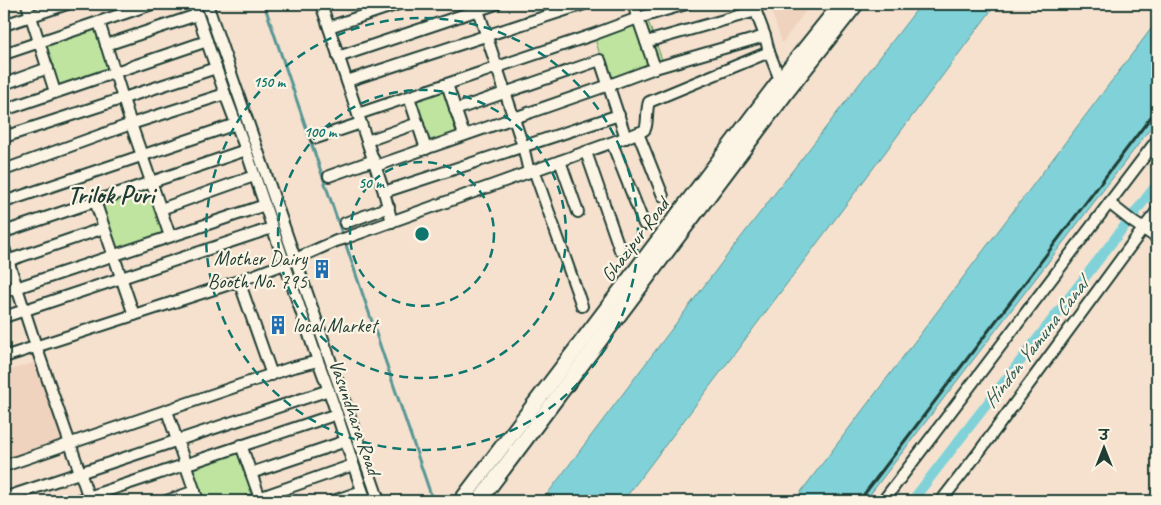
<svg xmlns="http://www.w3.org/2000/svg" width="1161" height="505" font-family="Caveat,'Playpen Sans Deva',sans-serif">
  <rect width="100%" height="100%" fill="#f5e1ce"/>
  <filter id="ink" filterUnits="userSpaceOnUse"><feTurbulence type="fractalNoise" baseFrequency=".02" numOctaves="2"/><feDisplacementMap in="SourceGraphic" scale="10" xChannelSelector="R" yChannelSelector="G"/><feConvolveMatrix kernelMatrix="1 2 1 2 8 2 1 2 1" color-interpolation-filters="sRGB"/></filter>
  <g filter="url(#ink)">
    <g fill="#f0d3be">
      <polygon points="769,4 811,4 782,43"/>
      <polygon points="39,361 64,441 4,460 4,372"/>
    </g>
    <g fill="#bfe49f" stroke="#6f906a">
      <polygon points="647,18 664,65 609,83 594,36"/>
      <polygon points="96,25 113,73 59,91 43,43"/>
      <polygon points="445,88 459,131 428,141 414,98"/>
      <polygon points="151,185 167,233 113,251 97,204"/>
      <polygon points="242,449 258,496 243,501 200,501 188,467"/>
    </g>
    <g fill="#80d2d8" stroke="#599696">
      <polygon points="921,4 996,4 738,349 623,501 542,501 732,249"/>
      <polygon points="1157,21 1157,120 865,501 794,501"/>
    </g>
    <g fill="none" stroke-linecap="round" stroke-linejoin="round">
      <polyline stroke="#599696" stroke-width="3" points="264,4 433,501"/>
      <polyline stroke="#80d2d8" stroke-width="10" points="912,501 1157,184"/>
      <g stroke="#1f3d34" stroke-width="14">
        <g id="minor">
          <polyline points="27,4 55,92"/>
          <path d="M194,4L225,94L246,150L318,361C336,407 349,455 366,501"/>
          <polyline points="207,4 379,501"/>
          <polyline points="321,4 384,192 392,222"/>
          <polyline points="476,4 523,146 529,172"/>
          <polyline points="633,4 655,68"/>
          <polyline points="753,4 765,36 769,52 782,85"/>
          <polyline points="99,22 131,124 170,236"/>
          <polyline points="4,25 67,4"/>
          <polyline points="329,27 398,4"/>
          <polyline points="646,42 756,11"/>
          <polyline points="106,45 197,15"/>
          <polyline points="4,54 152,4"/>
          <polyline points="338,57 496,4"/>
          <polyline points="347,81 584,4"/>
          <polyline points="4,84 48,68"/>
          <polyline points="447,84 464,135"/>
          <polyline points="409,97 426,149"/>
          <polyline points="4,110 207,41"/>
          <polyline points="455,110 600,60 626,138"/>
          <polyline points="358,114 592,35 638,18 686,4"/>
          <polyline points="638,133 663,196"/>
          <polyline points="4,137 216,68"/>
          <polyline points="316,138 361,123"/>
          <polyline points="367,141 418,123"/>
          <polyline points="612,143 644,224"/>
          <polyline points="586,152 620,250"/>
          <polyline points="560,161 578,212"/>
          <polyline points="376,166 609,85 655,68 765,36"/>
          <polyline points="4,170 131,124 225,94"/>
          <polyline points="534,170 582,306"/>
          <polyline points="329,176 374,160"/>
          <polyline points="384,192 619,115"/>
          <polyline points="95,201 134,315"/>
          <polyline points="4,202 236,124"/>
          <polyline points="1109,203 1133,222 1157,238"/>
          <polyline points="161,209 254,176"/>
          <polyline points="345,223 389,207"/>
          <polyline points="4,232 246,150"/>
          <polyline points="4,248 36,346 90,501"/>
          <polyline points="4,262 104,228"/>
          <polyline points="239,281 272,375"/>
          <polyline points="4,292 265,205"/>
          <polyline points="4,317 272,228"/>
          <path d="M4,357L239,281L284,264L336,241L346,238L638,133C640,132 644,131 645,129C648,124 646,109 649,102L769,52"/>
          <polyline points="167,411 198,501"/>
          <polyline points="241,445 261,501"/>
          <polyline points="4,466 290,368 318,361"/>
          <polyline points="251,473 346,441"/>
          <polyline points="4,498 329,390"/>
          <polyline points="76,501 337,414"/>
          <polyline points="166,501 195,491"/>
          <polyline points="250,501 353,465"/>
          <polyline points="333,501 362,491"/>
          <polyline points="883,501 1157,140"/>
          <polyline points="941,501 979,452 1143,229 1157,211"/>
        </g>
      </g>
      <g stroke="#1f3d34" stroke-width="18">
        <g id="major">
          <polyline points="461,501 780,80 841,4"/>
          <polyline points="479,501 785,94 856,4"/>
        </g>
      </g>
      <use href="#minor" stroke="#fcf5e5" stroke-width="10"/>
      <use href="#major" stroke="#fcf5e5" stroke-width="14"/>
      <polyline stroke="#1f3d34" stroke-width="3" points="859,501 1157,109"/>
    </g>
  </g>
  <g fill="none" stroke="#0f766e" stroke-width="2.5" stroke-dasharray="9 6">
    <circle cx="422" cy="234" r="72"/>
    <circle cx="422" cy="234" r="144"/>
    <circle cx="422" cy="234" r="216"/>
  </g>
  <defs>
    <g id="building-bare" transform="scale(1.5)"><path d="M-4-6H4V6H1V3H-1V6H-4ZM-2.5-4.3h1.7v1.8h-1.7ZM.8-4.3h1.7v1.8H.8ZM-2.5-1h1.7V.8h-1.7ZM.8-1h1.7V.8H.8Z" fill="#1f6fb2" stroke="#fcf5e5" stroke-width="2.5" paint-order="stroke"/></g>
  </defs>
  <g fill-rule="evenodd">
    <use href="#building-bare" x="322" y="269"/>
    <use href="#building-bare" x="278" y="325"/>
  </g>
  <g text-anchor="middle" dominant-baseline="central" stroke-width="4.5" stroke-linejoin="round" paint-order="stroke">
    <g font-size="20" fill="#1f3d34" stroke="#fcf5e5">
      <text transform="translate(635 240) rotate(-53)">Ghazipur Road</text>
      <text transform="translate(355 417) rotate(71)">Vasundhara Road</text>
    </g>
    <g font-size="20" fill="#1f3d34" stroke="#fcf5e5" text-anchor="end">
      <text x="307" y="258">Mother Dairy<tspan x="307" dy="23">Booth No. 795</tspan></text>
      <text x="293" y="325" text-anchor="start">local Market</text>
    </g>
    <g font-size="21" font-style="italic" fill="#325b55" stroke="#fcf5e5">
      <text transform="translate(1035 343) rotate(-52)">Hindon Yamuna Canal</text>
    </g>
    <g font-size="25" font-weight="bold" fill="#1f3d34" stroke="#fcf5e5">
      <text x="111" y="195">Trilok Puri</text>
    </g>
  </g>
  <circle cx="422" cy="234" r="8" fill="#0f766e" stroke="#fcf5e5" stroke-width="2.5"/>
  <g font-size="15" text-anchor="middle" font-weight="bold" fill="#0f766e" stroke="#fcf5e5" stroke-width="4.5" stroke-linejoin="round" paint-order="stroke">
    <text x="269" y="87">150 m</text>
    <text x="320" y="137">100 m</text>
    <text x="371" y="188">50 m</text>
  </g>
  <rect width="1161" height="505" fill="none" stroke="#fcf5e5" stroke-width="20"/>
  <rect x="10" y="10" width="1141" height="485" fill="none" stroke="#1f3d34" stroke-width="2" filter="url(#ink)"/>
  <g transform="translate(1104 448)" stroke="#fcf5e5" stroke-width="4" paint-order="stroke">
  <path d="M0-4L9 19L0 12L-9 19Z" fill="#1f3d34"/>
  <text y="-8" font-size="14" font-weight="bold" text-anchor="middle" fill="#1f3d34">उ</text>
  </g>
</svg>
